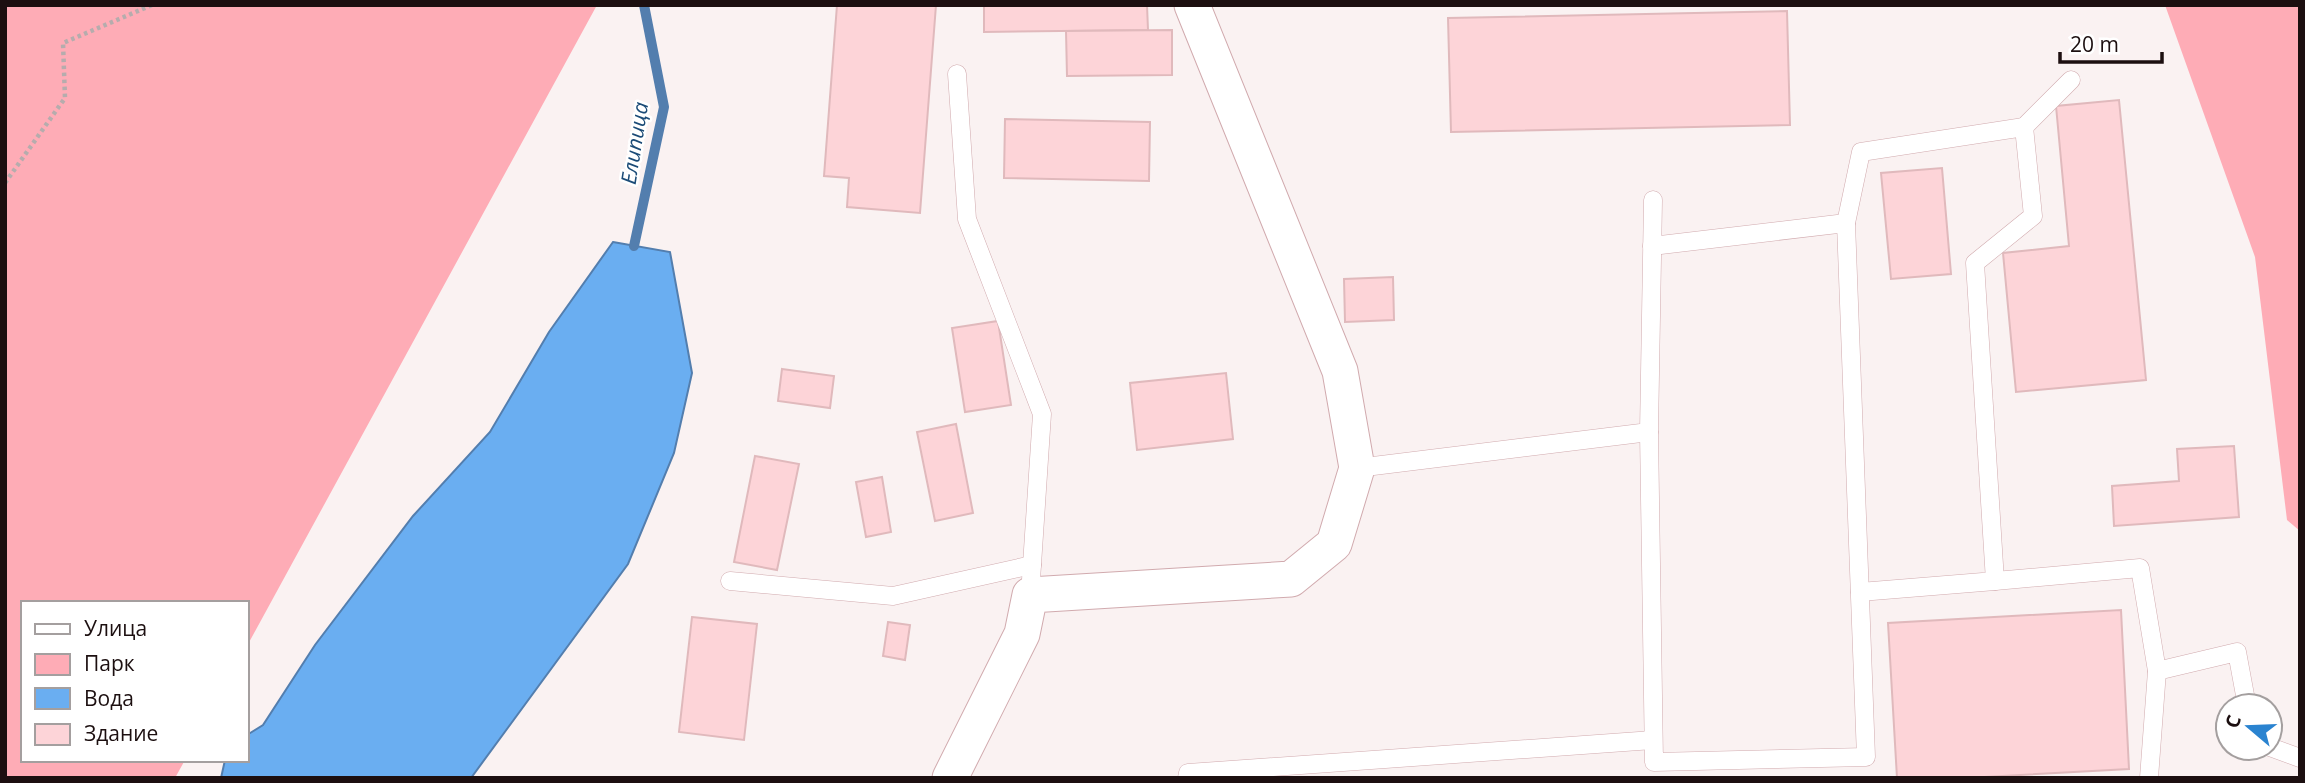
<svg xmlns="http://www.w3.org/2000/svg" width="2305" height="783" font-family="'Open Sans',sans-serif">
  <rect width="100%" height="100%" fill="#faf2f2"/>
  <g fill="#feacb6">
    <polygon points="5,5 597,5 247,646 247,603 23,603 23,760 185,760 175,778 5,778"/>
    <polygon points="2165,5 2300,5 2300,531 2287,520 2255,257"/>
  </g>
  <polygon fill="#6aaef1" stroke="#537eae" stroke-width="2" points="613,242 670,252 692,373 674,453 628,564 471,778 221,778 225,760 247,760 247,735 263,725 315,645 413,516 490,432 549,332"/>
  <g fill="none" stroke-linecap="round" stroke-linejoin="round">
    <polyline stroke="#537eae" stroke-width="10" points="634,246 664,107 644,5"/>
  </g>
  <g fill="#fdd4d8" stroke="#e0b9bc" stroke-width="2">
    <polygon points="837,5 936,5 920,213 847,207 849,178 824,176"/>
    <polygon points="984,5 1147,5 1148,30 984,32"/>
    <polygon points="1787,11 1790,125 1451,132 1448,18"/>
    <polygon points="1172,30 1172,75 1067,76 1066,31"/>
    <polygon points="2119,100 2146,380 2016,392 2003,253 2069,246 2056,106"/>
    <polygon points="1005,119 1150,122 1149,181 1004,178"/>
    <polygon points="1942,168 1951,274 1891,279 1881,173"/>
    <polygon points="1393,277 1394,320 1345,322 1344,279"/>
    <polygon points="998,321 1011,405 965,412 952,328"/>
    <polygon points="782,369 834,376 830,408 778,401"/>
    <polygon points="1226,373 1233,439 1137,450 1130,383"/>
    <polygon points="956,424 973,513 935,521 917,432"/>
    <polygon points="2234,446 2239,517 2114,526 2112,486 2179,481 2177,449"/>
    <polygon points="755,456 799,464 777,570 734,562"/>
    <polygon points="882,477 891,532 866,537 856,482"/>
    <polygon points="2121,610 2129,769 1966,778 1897,778 1888,623"/>
    <polygon points="692,617 757,624 744,740 679,732"/>
    <polygon points="888,622 910,625 905,660 883,656"/>
  </g>
  <g fill="none" stroke-linecap="round" stroke-linejoin="round">
    <g stroke="#d1aaae" stroke-width="19">
      <g id="service">
        <polyline points="957,74 967,219 1042,414 1030,595"/>
        <polyline points="2024,127 2071,80"/>
        <polyline points="1846,223 1861,152 2024,127 2033,216 1975,263 1995,581 1860,592"/>
        <polyline points="1649,432 1654,762 1866,757 1846,223 1652,246"/>
        <polyline points="1357,468 1649,432 1653,200"/>
        <polyline points="730,581 893,596 1032,565"/>
        <polyline points="1995,581 2140,568 2157,671 2237,652 2247,706"/>
        <polyline points="2270,747 2300,758"/>
        <polyline points="1187,778 1188,773 1653,740"/>
        <polyline points="2149,778 2157,671"/>
      </g>
    </g>
    <g stroke="#d1aaae" stroke-width="37">
      <polyline id="minor" points="950,778 1022,634 1030,595 1291,579 1334,544 1357,468 1340,371 1192,5"/>
    </g>
    <polyline stroke="#b6acad" stroke-width="4.5" stroke-dasharray="3.5 3.5" stroke-linecap="butt" points="5,183 65,98 63,43 152,5"/>
    <use href="#service" stroke="#fff" stroke-width="18"/>
    <use href="#minor" stroke="#fff" stroke-width="35"/>
  </g>
  <g text-anchor="middle" dominant-baseline="central" stroke-width="5" stroke-linejoin="round" paint-order="stroke">
    <g font-size="21" font-style="italic" fill="#1b4b77" stroke="#fff">
      <text transform="translate(634 143) rotate(-81)">Елипица</text>
    </g>
  </g>
  <rect width="2305" height="783" fill="none" stroke="#1c0f10" stroke-width="14"/>
  <rect x="21" y="601" width="228" height="161" fill="#ffffff" stroke="#a49f9f" stroke-width="2"/>
  <rect x="35" y="624" width="35" height="10" fill="#ffffff" stroke="#a49f9f" stroke-width="2"/>
  <text x="84" y="636" font-size="21" fill="#1c0f10">Улица</text>
  <rect x="35" y="654" width="35" height="21" fill="#feacb6" stroke="#a49f9f" stroke-width="2"/>
  <text x="84" y="671" font-size="21" fill="#1c0f10">Парк</text>
  <rect x="35" y="688" width="35" height="21" fill="#6aaef1" stroke="#a49f9f" stroke-width="2"/>
  <text x="84" y="706" font-size="21" fill="#1c0f10">Вода</text>
  <rect x="35" y="724" width="35" height="21" fill="#fdd4d8" stroke="#a49f9f" stroke-width="2"/>
  <text x="84" y="741" font-size="21" fill="#1c0f10">Здание</text>
  <g transform="translate(2249 727) rotate(289)"><circle r="33" fill="#ffffff" stroke="#a49f9f" stroke-width="2"/>
  <path d="M0-5L12 26L0 18L-12 26Z" fill="#2a83d0"/>
  <text y="-10" font-size="19" font-weight="bold" text-anchor="middle" fill="#1c0f10">С</text>
  </g>
  <path d="M2060 52v10h102v-10" fill="none" stroke="#1c0f10" stroke-width="3.5"/>
  <text x="2070" y="52" font-size="21" fill="#1c0f10" stroke="#ffffff" stroke-width="5" paint-order="stroke">20 m</text>
</svg>
